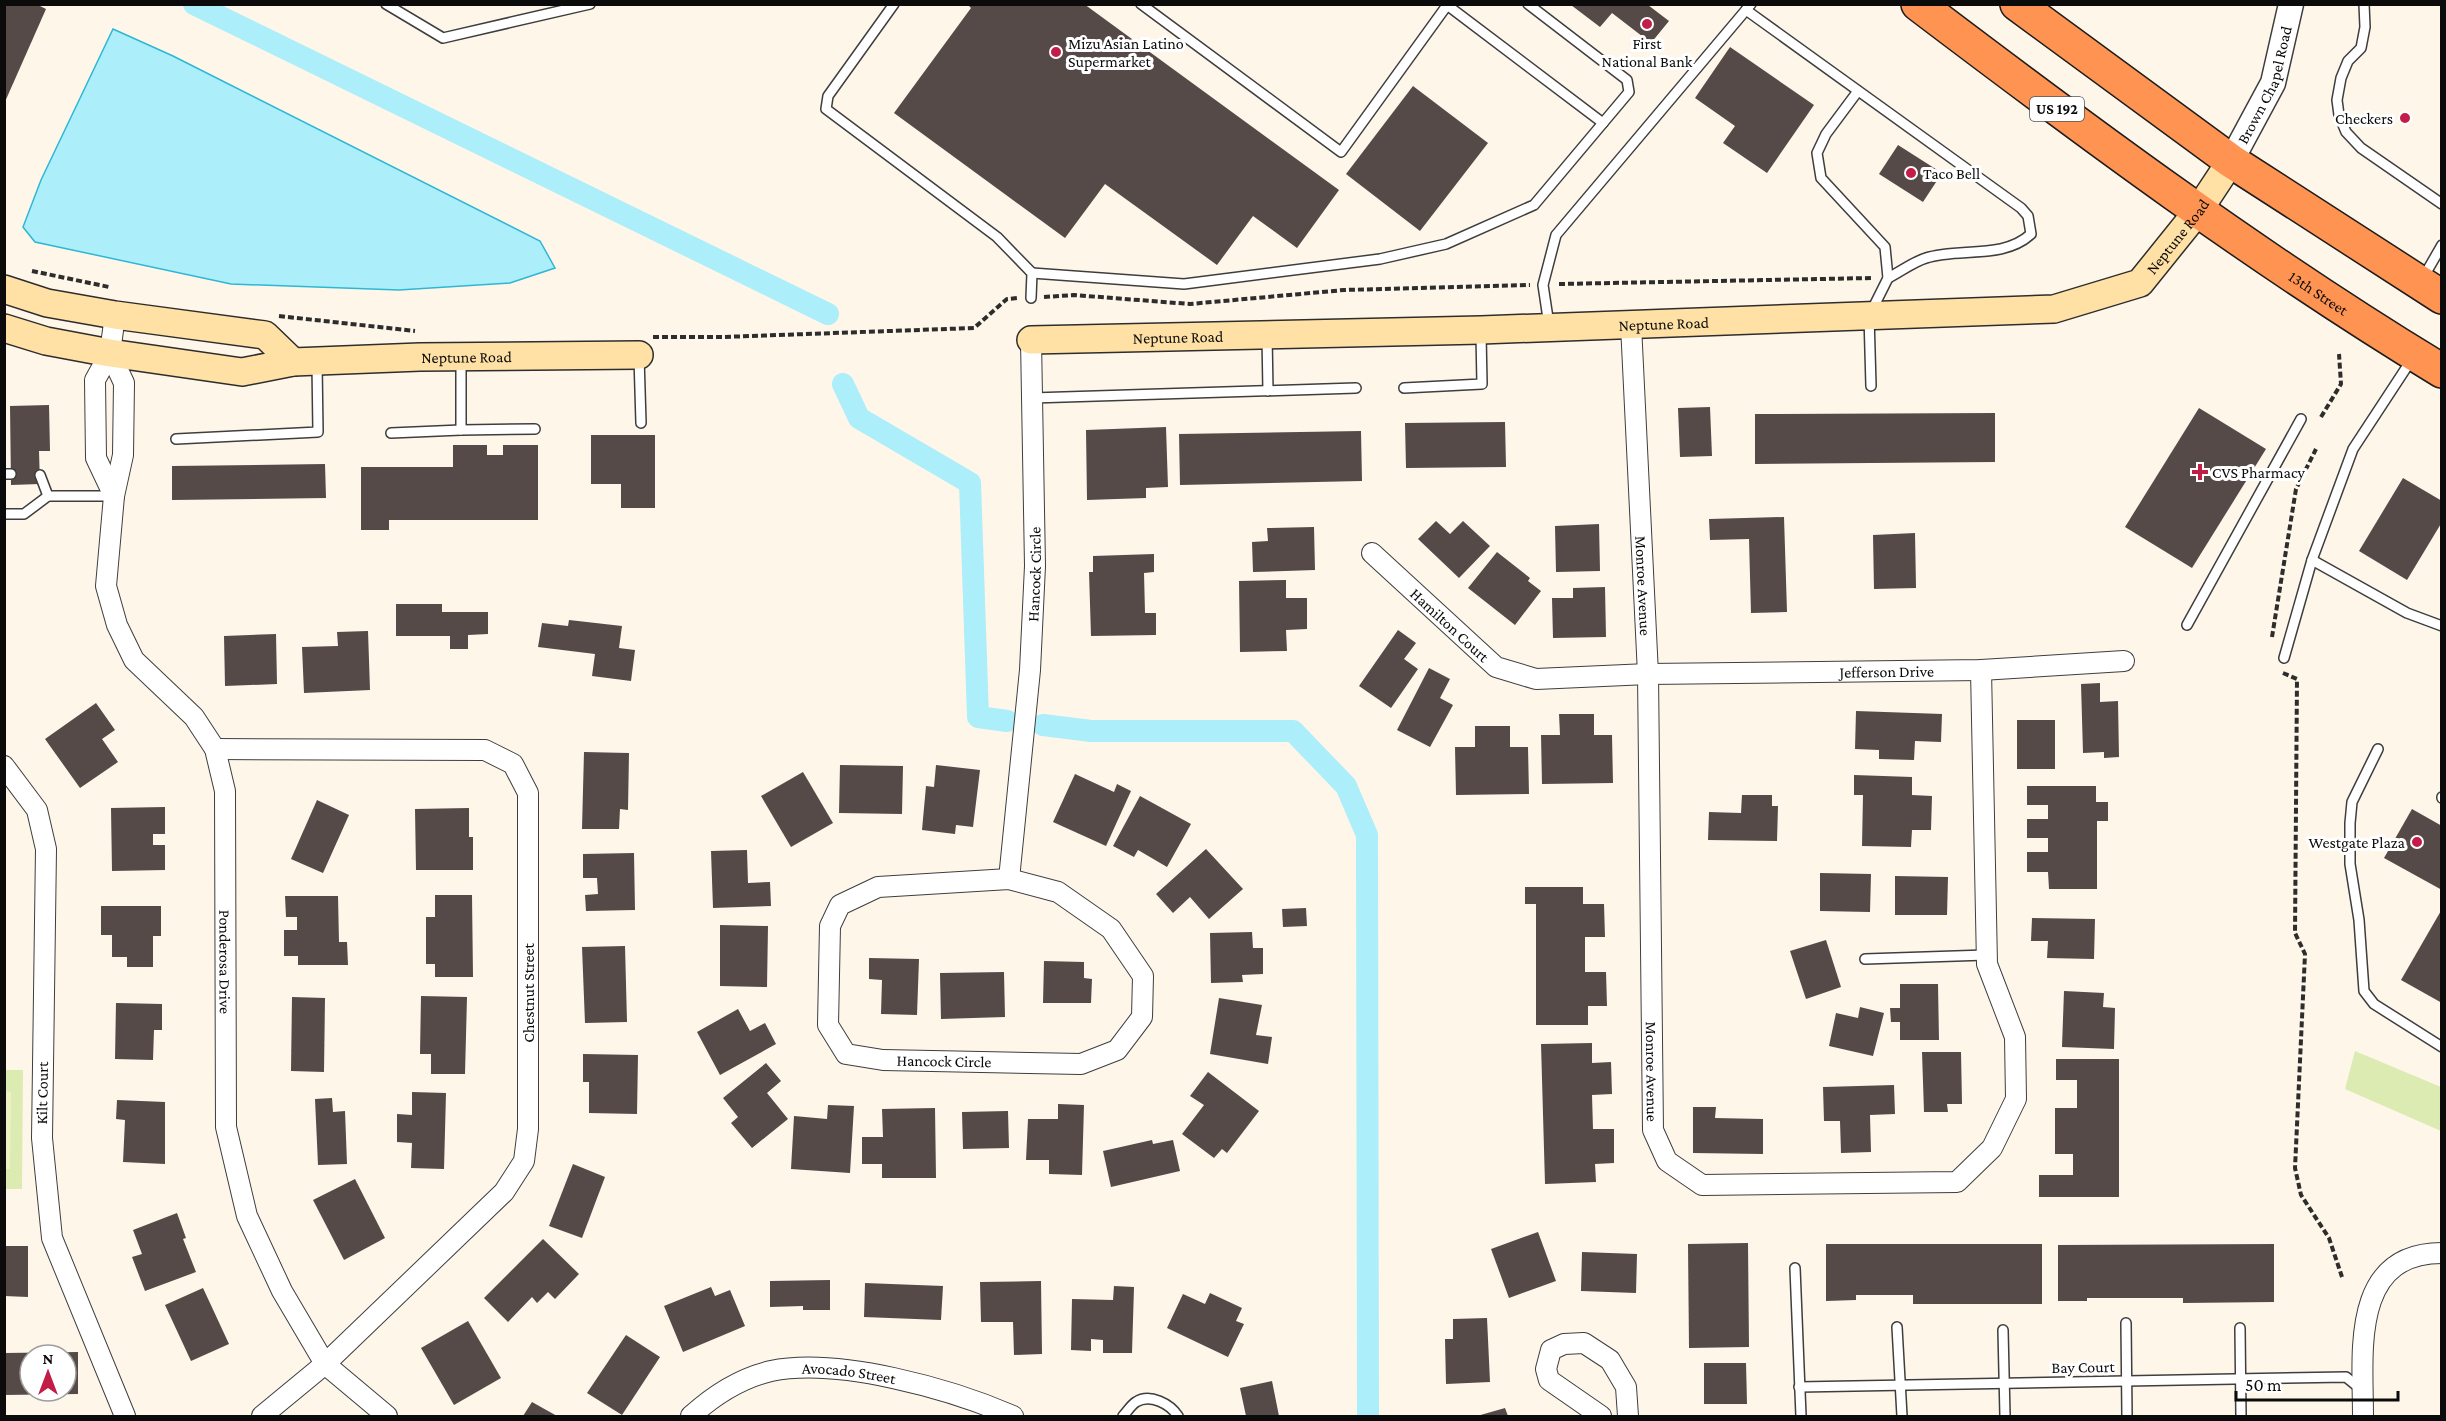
<svg xmlns="http://www.w3.org/2000/svg" width="2446" height="1421" font-family="'Crimson Pro',serif">
  <rect width="100%" height="100%" fill="#fff6ea"/>
  <g fill="#dcebb2">
    <polygon points="2355,1051 2441,1087 2441,1131 2345,1089"/>
    <polygon points="5,1070 23,1070 22,1189 5,1189"/>
  </g>
  <polygon fill="#ecf2c4" points="5,1091 11,1092 10,1169 5,1169"/>
  <polygon fill="#aceef9" stroke="#2eb7d5" stroke-width="1.5" points="113,29 173,56 540,241 555,268 510,283 399,290 231,284 35,242 23,227 41,180"/>
  <g fill="none" stroke-linecap="round" stroke-linejoin="round">
    <g stroke="#aceef9" stroke-width="22">
      <polyline points="194,4 828,314"/>
      <polyline points="843,384 859,418 970,483 978,717 1007,721"/>
      <polyline points="1043,725 1091,731 1293,731 1346,786 1367,835 1368,1416"/>
    </g>
  </g>
  <g fill="#554a47" fill-rule="evenodd">
    <polygon points="4,4 36,4 46,9 4,104"/>
    <polygon points="967,4 1084,4 1339,190 1297,248 1253,216 1217,265 1105,184 1065,238 894,113 971,8"/>
    <polygon points="1571,5 1648,5 1669,21 1651,43 1612,13 1600,27"/>
    <polygon points="1730,47 1814,105 1767,173 1723,143 1735,126 1695,98"/>
    <polygon points="1413,86 1488,143 1420,231 1346,174"/>
    <polygon points="1898,145 1942,173 1923,202 1879,174"/>
    <polygon points="49,405 50,451 39,451 40,484 11,485 10,406"/>
    <polygon points="1710,407 1712,456 1680,457 1678,408"/>
    <polygon points="2199,408 2266,449 2192,568 2125,527"/>
    <polygon points="1995,413 1995,462 1755,464 1755,414"/>
    <polygon points="1505,422 1506,467 1406,468 1405,423"/>
    <polygon points="1166,427 1168,487 1146,488 1146,498 1087,500 1086,430"/>
    <polygon points="1361,431 1362,481 1180,485 1179,434"/>
    <polygon points="591,435 655,435 655,508 621,508 621,484 591,484"/>
    <polygon points="453,445 487,445 487,455 503,455 503,445 538,445 538,520 389,520 389,530 361,530 361,467 453,467"/>
    <polygon points="325,464 326,498 172,500 172,466"/>
    <polygon points="2403,478 2442,501 2442,522 2407,580 2359,551"/>
    <polygon points="1784,517 1787,612 1751,613 1749,539 1710,540 1709,519"/>
    <polygon points="1436,521 1450,534 1463,521 1490,546 1459,578 1418,539"/>
    <polygon points="1599,524 1600,571 1556,572 1555,526"/>
    <polygon points="1314,527 1315,570 1253,572 1252,542 1268,541 1267,528"/>
    <polygon points="1915,533 1916,588 1874,589 1873,535"/>
    <polygon points="1497,552 1530,578 1528,581 1541,591 1515,625 1468,588"/>
    <polygon points="1154,554 1154,572 1144,573 1145,613 1156,613 1156,635 1091,636 1089,572 1093,572 1093,556"/>
    <polygon points="1286,580 1286,598 1307,598 1307,629 1286,630 1287,651 1240,652 1239,581"/>
    <polygon points="1605,587 1606,637 1553,638 1552,598 1573,598 1573,588"/>
    <polygon points="396,604 442,604 442,612 488,612 488,634 468,635 468,649 450,649 450,636 396,636"/>
    <polygon points="569,620 622,626 619,648 635,650 631,681 592,676 595,654 538,647 542,623 568,626"/>
    <polygon points="1398,630 1416,643 1404,659 1418,669 1391,708 1359,686"/>
    <polygon points="368,631 370,690 304,693 302,647 338,646 337,632"/>
    <polygon points="276,634 277,684 225,686 224,636"/>
    <polygon points="1429,668 1450,679 1440,698 1453,705 1430,747 1397,730"/>
    <polygon points="2100,683 2100,702 2118,701 2119,757 2104,758 2104,752 2083,753 2081,684"/>
    <polygon points="96,703 115,730 102,739 118,762 80,788 45,739"/>
    <polygon points="1856,711 1942,714 1941,742 1915,741 1914,760 1879,759 1879,750 1855,749"/>
    <polygon points="1559,714 1594,714 1594,735 1612,735 1613,783 1542,784 1541,735 1560,735"/>
    <rect x="2017" y="720" width="38" height="49"/>
    <polygon points="1475,726 1510,726 1510,747 1528,747 1529,794 1456,795 1455,747 1475,747"/>
    <polygon points="584,752 629,753 628,810 620,809 619,829 582,829"/>
    <polygon points="840,765 903,766 902,814 839,813"/>
    <polygon points="936,765 980,770 973,827 956,825 955,834 922,830 926,786 934,787"/>
    <polygon points="803,772 833,823 791,847 761,796"/>
    <polygon points="1075,774 1114,792 1117,784 1131,791 1106,846 1053,822"/>
    <polygon points="1854,775 1912,777 1912,795 1932,796 1931,830 1912,830 1911,847 1862,846 1863,795 1854,795"/>
    <polygon points="2027,786 2096,786 2096,802 2108,802 2108,821 2097,821 2097,889 2049,889 2048,872 2027,872 2027,852 2048,852 2048,838 2027,838 2027,819 2048,819 2048,805 2027,805"/>
    <polygon points="1742,795 1772,795 1772,806 1778,806 1777,841 1708,840 1709,812 1741,813"/>
    <polygon points="1140,796 1191,824 1167,867 1138,850 1134,857 1113,846"/>
    <polygon points="317,800 349,815 323,873 291,859"/>
    <polygon points="165,807 165,834 153,834 153,845 165,845 165,870 112,871 111,808"/>
    <polygon points="469,808 469,837 473,837 473,870 416,870 415,809"/>
    <polygon points="2412,809 2442,826 2442,890 2384,858"/>
    <polygon points="1206,849 1243,889 1209,919 1190,897 1173,913 1156,894"/>
    <polygon points="747,850 748,883 770,882 771,906 713,908 711,851"/>
    <polygon points="634,853 635,910 586,911 585,895 598,894 597,878 583,878 583,854"/>
    <polygon points="1820,873 1871,874 1870,912 1820,911"/>
    <polygon points="1895,876 1948,877 1947,915 1895,915"/>
    <polygon points="1525,887 1583,887 1583,904 1604,904 1605,937 1585,937 1585,972 1606,972 1607,1006 1588,1006 1588,1025 1536,1025 1536,904 1525,904"/>
    <polygon points="435,895 472,895 473,977 435,977 435,964 426,964 426,917 435,917"/>
    <polygon points="285,896 338,896 339,942 347,942 348,965 298,965 298,956 284,956 284,930 297,930 297,917 286,917"/>
    <polygon points="101,906 161,906 161,936 153,936 153,967 127,967 127,957 112,957 112,935 101,935"/>
    <polygon points="1306,908 1307,926 1283,927 1282,909"/>
    <polygon points="2442,909 2442,1003 2401,980"/>
    <polygon points="2032,918 2095,919 2094,959 2047,958 2048,941 2031,941"/>
    <polygon points="720,925 768,926 767,987 720,986"/>
    <polygon points="1252,932 1253,948 1263,948 1263,974 1242,975 1243,982 1211,983 1210,933"/>
    <polygon points="1826,940 1841,987 1806,999 1790,951"/>
    <polygon points="625,946 627,1022 585,1023 582,947"/>
    <polygon points="869,958 919,959 917,1015 881,1014 882,980 869,979"/>
    <polygon points="1044,961 1084,962 1084,978 1092,979 1091,1003 1043,1003"/>
    <polygon points="1004,972 1005,1017 941,1019 940,973"/>
    <polygon points="1900,984 1938,984 1939,1040 1900,1040 1900,1022 1891,1022 1890,1008 1900,1008"/>
    <polygon points="2064,991 2104,993 2103,1007 2115,1008 2114,1049 2062,1047"/>
    <polygon points="421,996 467,997 465,1074 431,1074 431,1054 420,1054"/>
    <polygon points="292,997 325,998 324,1072 291,1071"/>
    <polygon points="1219,998 1262,1005 1256,1035 1272,1037 1268,1064 1210,1054"/>
    <polygon points="116,1003 162,1004 162,1030 154,1030 153,1060 115,1059"/>
    <polygon points="1860,1007 1884,1013 1873,1056 1829,1046 1836,1013 1858,1018"/>
    <polygon points="738,1009 750,1031 765,1023 776,1044 720,1075 697,1032"/>
    <polygon points="1592,1043 1592,1063 1611,1062 1612,1094 1592,1095 1593,1129 1614,1129 1614,1163 1595,1164 1596,1182 1545,1184 1541,1044"/>
    <polygon points="1922,1052 1961,1052 1962,1104 1947,1104 1948,1112 1924,1112"/>
    <polygon points="583,1054 638,1055 637,1114 589,1113 589,1082 583,1082"/>
    <polygon points="2056,1059 2119,1059 2119,1197 2039,1197 2039,1175 2073,1175 2073,1154 2055,1154 2055,1108 2077,1108 2077,1080 2056,1080"/>
    <polygon points="766,1063 781,1081 767,1093 788,1119 752,1148 731,1123 738,1117 723,1098"/>
    <polygon points="1208,1072 1259,1111 1227,1153 1222,1149 1214,1158 1182,1134 1204,1105 1190,1096"/>
    <polygon points="1894,1085 1895,1114 1870,1115 1871,1152 1841,1153 1840,1121 1824,1121 1823,1087"/>
    <polygon points="412,1092 446,1093 444,1169 411,1168 412,1143 397,1142 397,1114 412,1115"/>
    <polygon points="332,1098 333,1112 345,1111 347,1164 318,1165 315,1099"/>
    <polygon points="117,1100 165,1102 165,1164 123,1162 125,1120 116,1119"/>
    <polygon points="1058,1104 1084,1105 1082,1175 1049,1174 1049,1160 1026,1160 1028,1119 1058,1119"/>
    <polygon points="828,1105 854,1106 850,1173 791,1169 794,1116 827,1119"/>
    <polygon points="1693,1107 1716,1107 1715,1118 1763,1119 1763,1154 1693,1153"/>
    <polygon points="935,1108 936,1178 882,1178 882,1164 862,1164 862,1137 883,1137 882,1109"/>
    <polygon points="1008,1111 1009,1148 963,1149 962,1112"/>
    <polygon points="1152,1140 1153,1144 1173,1140 1180,1171 1111,1187 1103,1151"/>
    <polygon points="573,1164 605,1177 582,1238 549,1226"/>
    <polygon points="355,1179 385,1238 344,1260 313,1200"/>
    <polygon points="177,1213 186,1238 183,1239 196,1272 145,1291 132,1257 142,1254 133,1230"/>
    <polygon points="1538,1232 1556,1281 1509,1298 1491,1249"/>
    <polygon points="543,1239 579,1274 555,1299 548,1292 537,1303 532,1297 508,1322 484,1298"/>
    <polygon points="1748,1243 1749,1347 1689,1348 1688,1244"/>
    <polygon points="1826,1244 2042,1244 2042,1304 1913,1304 1913,1295 1856,1295 1856,1300 1826,1301"/>
    <polygon points="2274,1244 2274,1302 2183,1303 2183,1298 2087,1298 2087,1301 2058,1301 2058,1245"/>
    <polygon points="4,1246 28,1246 28,1297 4,1296"/>
    <polygon points="1582,1252 1637,1254 1636,1293 1581,1291"/>
    <polygon points="830,1280 830,1310 803,1310 803,1306 770,1307 770,1281"/>
    <polygon points="1041,1281 1042,1354 1014,1355 1013,1322 981,1322 980,1282"/>
    <polygon points="865,1283 943,1286 941,1320 864,1317"/>
    <polygon points="1114,1286 1134,1287 1132,1353 1103,1353 1103,1340 1091,1339 1091,1351 1071,1350 1072,1299 1113,1300"/>
    <polygon points="711,1287 715,1296 730,1290 745,1326 683,1352 664,1306"/>
    <polygon points="203,1288 229,1344 191,1361 165,1305"/>
    <polygon points="1210,1293 1242,1308 1236,1321 1244,1324 1228,1357 1167,1328 1183,1294 1205,1304"/>
    <polygon points="1487,1318 1490,1382 1446,1384 1445,1339 1453,1339 1453,1319"/>
    <polygon points="468,1321 501,1378 454,1405 421,1348"/>
    <polygon points="626,1335 660,1357 622,1415 587,1393"/>
    <path d="M78,1352V1394L4,1395V1353ZM30,1355H66V1391H30Z"/>
    <polygon points="1704,1363 1746,1363 1747,1404 1704,1404"/>
    <polygon points="1272,1381 1279,1416 1246,1416 1240,1388"/>
    <polygon points="532,1402 557,1416 523,1416"/>
    <polygon points="1505,1408 1508,1416 1477,1416"/>
  </g>
  <g fill="none" stroke-linecap="round" stroke-linejoin="round">
    <g stroke="#3e3e3e" stroke-width="12">
      <g id="service">
        <polyline points="386,4 443,38 590,4"/>
        <polyline points="894,4 828,96 826,109 997,237 1032,273 1031,298"/>
        <polyline points="1141,4 1341,152 1448,4"/>
        <polyline points="2364,4 2365,27 2361,48 2348,61 2341,78 2337,100 2339,115 2346,132 2361,148 2442,204"/>
        <polyline points="1447,5 1603,123"/>
        <path d="M1746,10L2021,208L2028,216L2031,234C2003,260 1958,247 1926,258C1913,262 1900,272 1888,278"/>
        <polyline points="1858,91 1826,134 1817,153 1821,178 1885,247 1888,278 1869,316 1871,386"/>
        <polyline points="1032,273 1184,284 1380,259 1446,244 1534,205 1629,92 1627,80 1528,4"/>
        <polyline points="2423,278 2442,245"/>
        <polyline points="1549,325 1543,285 1556,235 1751,4"/>
        <polyline points="1267,336 1268,391"/>
        <polyline points="639,357 641,423"/>
        <polyline points="461,359 461,430 535,429"/>
        <polyline points="1404,388 1482,384 1481,334"/>
        <polyline points="1032,398 1356,388"/>
        <polyline points="391,433 461,430"/>
        <polyline points="176,439 318,432 317,364"/>
        <polyline points="4,474 11,474"/>
        <polyline points="40,475 48,496 114,496"/>
        <polyline points="4,514 24,514 48,496"/>
        <polyline points="2312,560 2407,613 2442,626"/>
        <polyline points="2187,625 2301,419"/>
        <polyline points="2284,658 2312,560 2353,449 2412,359"/>
        <polyline points="2378,749 2352,802 2350,823 2350,864 2359,920 2364,991 2374,1004 2442,1047"/>
        <polyline points="2442,797 2442,798"/>
        <polyline points="1865,959 1986,955"/>
        <polyline points="1795,1268 1801,1416"/>
        <polyline points="2126,1323 2127,1416"/>
        <polyline points="1897,1327 1902,1416"/>
        <polyline points="2240,1328 2241,1416"/>
        <polyline points="2003,1330 2005,1416"/>
        <polyline points="1799,1387 2346,1377 2362,1390"/>
        <path d="M1123,1416C1127,1412 1131,1405 1136,1402C1150,1393 1170,1404 1178,1416"/>
      </g>
    </g>
    <g stroke="#3e3e3e" stroke-width="22">
      <g id="minor">
        <path id="s1" d="M1631,325L1648,674L1653,1130L1667,1161L1702,1185L1957,1182L1992,1148L2016,1099L2015,1037L1987,964L1981,670"/>
        <path id="s2" d="M110,353L124,383L123,455L114,496L106,586L117,625L134,660L194,717L215,749L225,791L226,1127L247,1216L282,1291L325,1364L387,1416"/>
        <polyline points="114,496 96,458 95,380 110,353 115,315"/>
        <path id="s3" d="M1372,553L1496,667L1536,679L1648,674L1981,670L2124,661"/>
        <polyline points="215,749 485,750 513,764 528,793 528,1129 524,1161 504,1192 325,1364 262,1416"/>
        <polyline points="4,766 37,810 46,849 42,1138 52,1238 125,1416"/>
        <polygon points="1009,879 1058,892 1111,929 1143,976 1142,1017 1117,1050 1081,1064 883,1060 846,1054 828,1025 830,926 840,905 878,887"/>
        <path id="s4" d="M1009,879L1030,670L1035,566L1031,340"/>
        <path id="s5" d="M691,1416C713,1396 741,1378 771,1371C838,1357 951,1389 1013,1416"/>
        <polyline points="1601,1416 1549,1380 1546,1369 1551,1350 1564,1344 1584,1343 1610,1360 1626,1387 1628,1416"/>
        <path d="M2363,1416C2363,1353 2350,1253 2442,1253"/>
      </g>
    </g>
    <g stroke="#3e3e3e" stroke-width="27">
      <g id="tertiary">
        <path id="s6" d="M2231,161L2273,83L2291,4"/>
      </g>
    </g>
    <g stroke="#2d2d2d" stroke-width="30">
      <g id="secondary">
        <polyline points="4,289 47,303 115,315 265,335 293,362"/>
        <path id="s7" d="M4,328L46,341L110,353L242,372L293,362L420,357L639,355"/>
        <path id="s8" d="M1031,340L1481,330L2054,309L2140,283L2198,211L2231,161"/>
      </g>
    </g>
    <g stroke="#1c1c1c" stroke-width="36">
      <g id="trunk">
        <path id="s9" d="M1918,4C2088,133 2259,260 2442,371"/>
        <polyline points="2017,4 2231,161 2442,297"/>
      </g>
    </g>
    <g stroke="#2d2d2d" stroke-width="4" stroke-dasharray="6 3" stroke-linecap="butt">
      <polyline points="32,271 109,287"/>
      <polyline points="1559,284 1872,278"/>
      <polyline points="1044,297 1074,295 1190,304 1344,290 1530,285"/>
      <polyline points="279,316 415,331"/>
      <polyline points="653,337 723,337 974,328 1007,299 1018,298"/>
      <polyline points="2321,417 2341,384 2339,354"/>
      <polyline points="2272,637 2296,489 2316,449"/>
      <polyline points="2283,673 2297,679 2295,933 2305,954 2295,1168 2301,1195 2329,1238 2342,1277"/>
    </g>
    <use href="#service" stroke="#fff" stroke-width="9"/>
    <use href="#minor" stroke="#fff" stroke-width="20"/>
    <use href="#tertiary" stroke="#fff" stroke-width="24"/>
    <use href="#secondary" stroke="#ffe1a5" stroke-width="27"/>
    <use href="#trunk" stroke="#fe9352" stroke-width="33"/>
  </g>
  <g fill="#c21c49" stroke="#fff" stroke-width="2">
    <circle cx="1647" cy="24" r="6"/>
    <circle cx="1056" cy="52" r="6"/>
    <circle cx="2405" cy="118" r="6"/>
    <circle cx="1911" cy="173" r="6"/>
    <path d="M2197 463h6v6h6v6h-6v6h-6v-6h-6v-6h6z"/>
    <circle cx="2417" cy="842" r="6"/>
  </g>
  <g text-anchor="middle" dominant-baseline="central" stroke-width="6" stroke-linejoin="round" paint-order="stroke">
    <rect fill="#fff" stroke="#545454" stroke-width="1.5" x="2030" y="97" width="54" height="24" rx="4.5"/>
    <g font-size="15" font-weight="bold" fill="#0b0b0b">
      <text x="2057" y="109">US 192</text>
    </g>
    <g font-size="16" fill="#0b0b0b" stroke="#fff" text-anchor="start">
      <text x="1068" y="43">Mizu Asian Latino<tspan x="1068" dy="18">Supermarket</tspan></text>
      <text x="1647" y="43" text-anchor="middle">First<tspan x="1647" dy="18">National Bank</tspan></text>
      <text x="2393" y="118" text-anchor="end">Checkers</text>
      <text x="1923" y="173">Taco Bell</text>
      <text x="2212" y="472">CVS Pharmacy</text>
      <text x="2405" y="842" text-anchor="end">Westgate Plaza</text>
    </g>
    <g font-size="16" fill="#0b0b0b" stroke="#fff">
      <text stroke="none"><textPath href="#s6" startOffset="84">Brown Chapel Road</textPath></text>
      <text stroke="none"><textPath href="#s8" startOffset="1173">Neptune Road</textPath></text>
      <text stroke="none"><textPath href="#s9" startOffset="494">13th Street</textPath></text>
      <text stroke="none"><textPath href="#s8" startOffset="633">Neptune Road</textPath></text>
      <text stroke="none"><textPath href="#s8" startOffset="147">Neptune Road</textPath></text>
      <text stroke="none"><textPath href="#s7" startOffset="468">Neptune Road</textPath></text>
      <text stroke="none"><textPath href="#s4" startOffset="306">Hancock Circle</textPath></text>
      <text stroke="none"><textPath href="#s1" startOffset="261">Monroe Avenue</textPath></text>
      <text stroke="none"><textPath href="#s3" startOffset="106">Hamilton Court</textPath></text>
      <text stroke="none"><textPath href="#s3" startOffset="561">Jefferson Drive</textPath></text>
      <text stroke="none"><textPath href="#s2" startOffset="652">Ponderosa Drive</textPath></text>
      <text transform="translate(528 993) rotate(-90)">Chestnut Street</text>
      <text transform="translate(944 1061) rotate(1)">Hancock Circle</text>
      <text stroke="none"><textPath href="#s1" startOffset="747">Monroe Avenue</textPath></text>
      <text transform="translate(42 1093) rotate(-89)">Kilt Court</text>
      <text transform="translate(2083 1367) rotate(-1)">Bay Court</text>
      <text stroke="none"><textPath href="#s5" startOffset="171">Avocado Street</textPath></text>
    </g>
  </g>
  <rect width="2446" height="1421" fill="none" stroke="#0b0b0b" stroke-width="12"/>
  <g transform="translate(48 1373)"><circle r="28" fill="#ffffff" stroke="#9d9d9d" stroke-width="1.5"/>
  <path d="M0-4.5L10 22L0 15L-10 22Z" fill="#c21c49"/>
  <text y="-9" font-size="16" font-weight="bold" text-anchor="middle" fill="#0b0b0b">N</text>
  </g>
  <path d="M2236 1391v9h162v-9" fill="none" stroke="#0b0b0b" stroke-width="3"/>
  <text x="2245" y="1391" font-size="18" fill="#0b0b0b" stroke="#ffffff" stroke-width="4.5" paint-order="stroke">50 m</text>
</svg>
